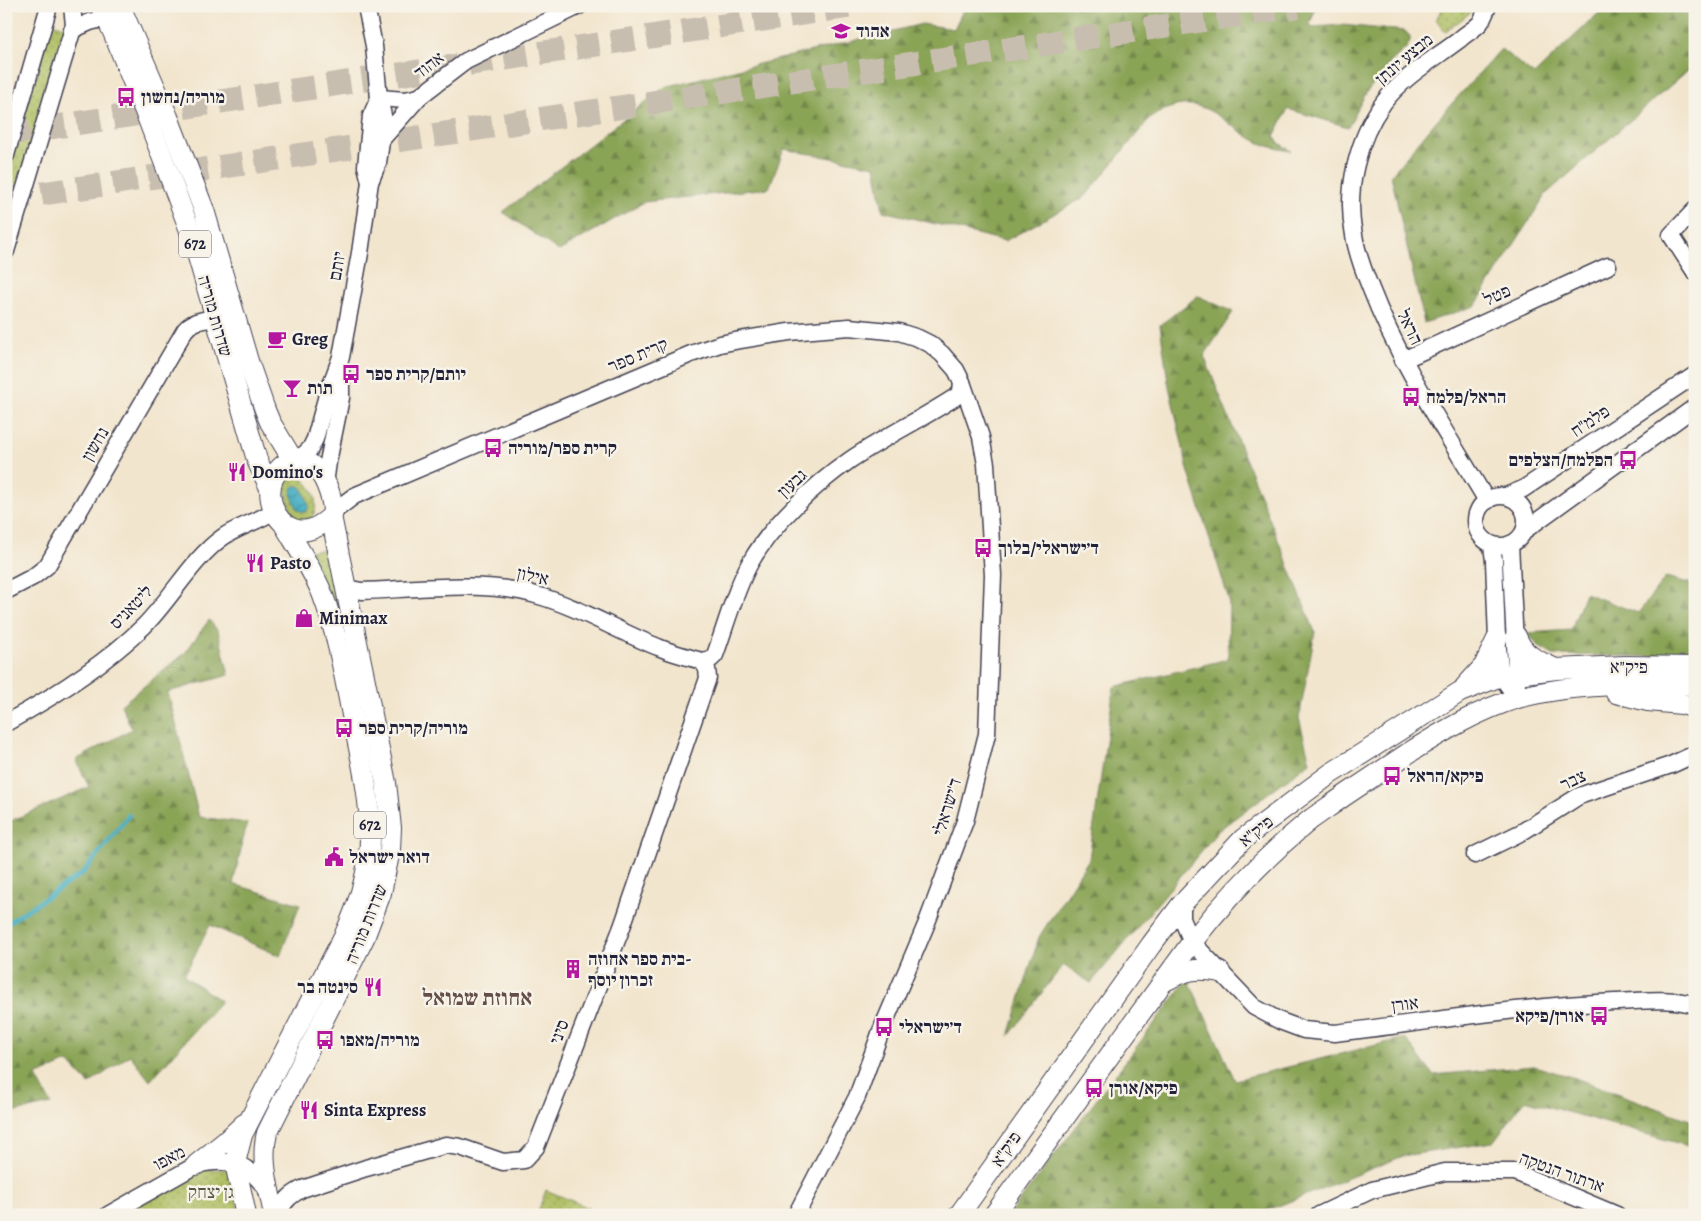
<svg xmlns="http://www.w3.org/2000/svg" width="1701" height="1221" font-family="Alegreya,'Frank Ruhl Libre',serif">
  <defs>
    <pattern id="grass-dots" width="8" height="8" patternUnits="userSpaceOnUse" patternTransform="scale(1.25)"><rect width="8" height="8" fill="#adbd60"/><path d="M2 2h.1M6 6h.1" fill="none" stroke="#8c9950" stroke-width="1.8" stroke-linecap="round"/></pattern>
    <pattern id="forest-firs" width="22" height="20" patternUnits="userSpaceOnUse" patternTransform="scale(1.25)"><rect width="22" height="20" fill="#8aa456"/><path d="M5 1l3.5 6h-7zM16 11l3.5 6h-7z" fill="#708548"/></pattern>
    <pattern id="water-waves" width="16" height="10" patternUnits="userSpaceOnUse" patternTransform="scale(1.25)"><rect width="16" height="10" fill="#40acbf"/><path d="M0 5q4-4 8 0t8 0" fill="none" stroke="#358c9c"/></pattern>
  </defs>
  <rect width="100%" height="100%" fill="#f7f3e8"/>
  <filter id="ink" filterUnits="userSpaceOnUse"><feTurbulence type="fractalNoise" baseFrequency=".02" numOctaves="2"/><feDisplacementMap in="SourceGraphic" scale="10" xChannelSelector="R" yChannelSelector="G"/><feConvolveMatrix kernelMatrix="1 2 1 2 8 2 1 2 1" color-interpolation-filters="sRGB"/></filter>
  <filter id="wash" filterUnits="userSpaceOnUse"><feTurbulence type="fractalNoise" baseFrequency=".0096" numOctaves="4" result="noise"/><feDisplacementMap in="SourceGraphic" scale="20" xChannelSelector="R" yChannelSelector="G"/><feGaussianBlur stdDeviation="1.12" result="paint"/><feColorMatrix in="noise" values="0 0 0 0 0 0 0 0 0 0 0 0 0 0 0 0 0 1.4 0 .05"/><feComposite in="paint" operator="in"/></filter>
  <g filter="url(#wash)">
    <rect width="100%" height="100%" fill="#f2e5cd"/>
    <g fill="url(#grass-dots)" stroke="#68704e">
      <polygon points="1444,6 1479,6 1445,32 1436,19"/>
      <polygon points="52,23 68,28 6,233 6,175"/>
      <path d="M297,476C314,482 323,510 308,521C304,520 299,521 296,518C292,515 291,508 289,504C285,491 280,479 297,476Z"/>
      <polygon points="322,550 334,550 348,623 338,626 306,551"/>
      <polygon points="232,1169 239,1215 116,1215 202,1170"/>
      <polygon points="546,1190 589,1208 585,1215 537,1215"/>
    </g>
    <g fill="url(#forest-firs)" stroke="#566348">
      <path d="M965,6H1137V12L1153,6H1283L1315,10L1310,24L1313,27L1342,25L1405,31L1410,36V42L1406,48L1391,62L1366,93L1348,127L1288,109L1274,136L1278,142L1291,151C1278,149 1265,146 1254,140C1215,117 1198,87 1150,118L1085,197L1005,241L883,211L875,166L784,149L769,188L644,202L559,251L503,212L665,87L922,24L954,29Z"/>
      <polygon points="1606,6 1695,6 1695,64 1546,194 1475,306 1424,323 1391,175 1437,120 1501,49 1534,75"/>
      <polygon points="1198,296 1233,312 1204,356 1315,632 1299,718 1310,762 1219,830 1091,983 1063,965 1009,1036 1039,937 1089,859 1114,687 1228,659 1229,600 1188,470 1168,382 1160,325"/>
      <polygon points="1666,577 1695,585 1695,657 1553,655 1538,646 1528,633 1571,630 1585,593 1638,613"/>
      <polygon points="209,620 218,631 229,675 168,692 199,817 247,823 233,884 300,904 280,956 210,925 184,976 221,1001 150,1081 130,1055 89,1084 68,1062 36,1076 51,1104 6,1114 6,823 89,787 76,760 132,729 121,705 185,653"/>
      <polygon points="1188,979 1235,1080 1405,1038 1433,1075 1534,1066 1575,1078 1695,1122 1695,1148 1525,1100 1493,1142 1403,1156 1256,1215 1009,1215"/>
    </g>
    <polygon fill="url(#water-waves)" stroke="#31677d" points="295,486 299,486 303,489 309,506 306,512 298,510 291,494 293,487"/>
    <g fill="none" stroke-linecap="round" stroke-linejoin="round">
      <polyline stroke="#40acbf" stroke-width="4.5" points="6,924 83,873 129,815"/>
    </g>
  </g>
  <g filter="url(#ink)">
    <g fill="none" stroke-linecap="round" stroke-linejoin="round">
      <g stroke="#c8beb0" stroke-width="24" stroke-dasharray="24 12" stroke-linecap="butt">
        <polyline points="6,134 852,6"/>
        <polyline points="6,199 1298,6"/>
      </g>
      <g stroke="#413f51" stroke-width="19">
        <g id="minor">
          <polyline points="72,30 90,22 106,18"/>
          <polyline points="379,98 405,100 419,97 466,61 579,6"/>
          <polyline points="382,139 419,97"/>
          <polyline points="6,155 49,6"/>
          <polyline points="370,182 366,166 371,116 379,98"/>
          <polyline points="1695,210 1671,235 1695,272"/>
          <polyline points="6,251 74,25 72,6"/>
          <polyline points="1403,360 1608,266"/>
          <polyline points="300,458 310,449 315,439 327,395 341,357 360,253 370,182 378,163 384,120 379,98 374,46 366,6"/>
          <polyline points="325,484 328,462 341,398 341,368"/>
          <polyline points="1506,496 1523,489 1695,375"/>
          <circle cx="1501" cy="521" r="25"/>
          <path d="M1487,501C1446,432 1400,364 1371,289C1364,272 1357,254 1354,235C1345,191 1357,139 1384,102C1403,77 1434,59 1459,40C1465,34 1475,29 1480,23C1483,19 1486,11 1488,6"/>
          <polyline points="333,512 354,496 691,354 720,344 740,340 789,332 849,327 899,332 918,338 930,344 942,354 956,370 962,382 981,437 986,464 993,575 987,734 965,821 926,925 881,1031 857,1097 796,1215"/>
          <polyline points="1525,530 1695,407"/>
          <polyline points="1510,544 1517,684"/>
          <polyline points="1492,545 1494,561 1497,639 1501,676 1518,699"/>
          <path d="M344,584L351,589L362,591C415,589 486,580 536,595C579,607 617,631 658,647C672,653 687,657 702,661"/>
          <path d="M6,591L33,577L47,566L185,330C193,320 204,320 216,318"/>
          <path d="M702,661L711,659L715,655C726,625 735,590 750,563C772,524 813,486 850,460C884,437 922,419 957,396L961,392L962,382"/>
          <path d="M6,723C55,696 104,665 144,626C171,599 192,559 223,537C236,528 253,523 267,515L272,512L273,509"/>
          <polyline points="1475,855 1522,832 1579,796 1671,765 1695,754"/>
          <path d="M1182,904V919L1192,942L1254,1007L1280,1021L1304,1030L1335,1033C1428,1022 1522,1006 1615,1002C1641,1001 1670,997 1695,1005"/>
          <path d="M108,1215L196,1165C229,1157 251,1163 269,1194"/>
          <path d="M278,1215C283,1202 290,1195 302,1189L366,1168L446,1145L460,1147L503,1162L524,1160L536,1147L622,927L708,678L707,669L702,661"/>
          <polyline points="1319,1215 1372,1190 1445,1172 1515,1172 1617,1215"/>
        </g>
      </g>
      <g stroke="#413f51" stroke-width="22">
        <g id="major">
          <polyline points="101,6 113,32 148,119 192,236 257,460 270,488"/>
          <polyline points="120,6 168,117 204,210 248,361 265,410 270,422 293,460"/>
          <path d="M300,458C307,462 314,466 319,472C326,480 333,500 333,512C332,517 327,520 323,523C278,556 243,471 300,458Z"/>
          <path d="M1516,636C1523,656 1538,661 1556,669"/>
          <polyline points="1465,687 1484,666 1497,639"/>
          <polyline points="1616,693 1648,701 1682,704 1695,708"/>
          <path d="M1165,981C1186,970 1196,967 1220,972"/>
          <polyline points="196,1165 226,1141 244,1124"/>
          <path d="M246,1215L235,1163L242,1135L345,934C356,910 366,881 369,854C374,812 361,757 352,715C344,674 337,632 322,593C312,569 298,548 285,526"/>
          <path d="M274,1215C269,1188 260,1160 267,1133L364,938L381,893L390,850L391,828L386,783L331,516"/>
          <polyline points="959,1215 1151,945 1182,904 1243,839 1330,774 1460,692 1501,676 1556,669 1625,666 1695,667"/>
          <path d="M994,1215L1192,942C1227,897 1266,856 1310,820C1321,812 1333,804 1344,796C1365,782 1386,768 1407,754C1442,732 1478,710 1518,698C1572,683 1639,684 1695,685"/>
        </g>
      </g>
      <use href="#minor" stroke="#fff" stroke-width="16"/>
      <use href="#major" stroke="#fff" stroke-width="20"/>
    </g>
  </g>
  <defs>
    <g id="school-bare" transform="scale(1.5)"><path d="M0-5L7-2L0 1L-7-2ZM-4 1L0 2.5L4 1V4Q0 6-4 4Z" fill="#b5179e" stroke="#f7f3e8" stroke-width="2.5" paint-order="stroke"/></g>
    <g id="bus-bare" transform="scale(1.5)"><path d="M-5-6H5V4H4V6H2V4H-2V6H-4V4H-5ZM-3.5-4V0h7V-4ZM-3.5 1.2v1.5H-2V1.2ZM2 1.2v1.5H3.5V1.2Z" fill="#b5179e" stroke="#f7f3e8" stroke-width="2.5" paint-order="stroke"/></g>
    <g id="cafe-bare" transform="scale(1.5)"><path d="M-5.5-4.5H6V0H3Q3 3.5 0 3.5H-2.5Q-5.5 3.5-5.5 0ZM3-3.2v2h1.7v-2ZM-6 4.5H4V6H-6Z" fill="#b5179e" stroke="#f7f3e8" stroke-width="2.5" paint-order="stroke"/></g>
    <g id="bar-bare" transform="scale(1.5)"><path d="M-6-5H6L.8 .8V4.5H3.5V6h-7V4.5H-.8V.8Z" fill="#b5179e" stroke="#f7f3e8" stroke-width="2.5" paint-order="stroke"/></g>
    <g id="restaurant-bare" transform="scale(1.5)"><path d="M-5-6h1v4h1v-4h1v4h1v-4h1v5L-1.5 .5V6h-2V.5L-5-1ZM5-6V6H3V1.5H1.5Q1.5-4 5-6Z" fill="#b5179e" stroke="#f7f3e8" stroke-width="2.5" paint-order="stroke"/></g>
    <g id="shop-bare" transform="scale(1.5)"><path d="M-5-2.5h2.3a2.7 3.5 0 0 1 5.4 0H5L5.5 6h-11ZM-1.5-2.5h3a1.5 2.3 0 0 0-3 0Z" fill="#b5179e" stroke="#f7f3e8" stroke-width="2.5" paint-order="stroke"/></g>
    <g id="civic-bare" transform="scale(1.5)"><path d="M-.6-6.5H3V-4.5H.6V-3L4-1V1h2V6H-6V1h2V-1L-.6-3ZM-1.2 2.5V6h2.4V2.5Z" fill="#b5179e" stroke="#f7f3e8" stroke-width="2.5" paint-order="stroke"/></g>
    <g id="building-bare" transform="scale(1.5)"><path d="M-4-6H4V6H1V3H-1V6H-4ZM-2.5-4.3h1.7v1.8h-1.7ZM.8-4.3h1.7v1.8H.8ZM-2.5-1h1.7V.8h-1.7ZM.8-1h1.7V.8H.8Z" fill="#b5179e" stroke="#f7f3e8" stroke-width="2.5" paint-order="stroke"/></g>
  </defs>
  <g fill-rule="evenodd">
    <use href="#school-bare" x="841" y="31"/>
    <use href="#bus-bare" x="126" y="97"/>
    <use href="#cafe-bare" x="277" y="339"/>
    <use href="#bus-bare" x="351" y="374"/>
    <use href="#bar-bare" x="292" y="388"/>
    <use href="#bus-bare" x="1411" y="397"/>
    <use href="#bus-bare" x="493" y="448"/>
    <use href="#bus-bare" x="1628" y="460"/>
    <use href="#restaurant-bare" x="237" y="472"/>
    <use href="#bus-bare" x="983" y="548"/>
    <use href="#restaurant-bare" x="255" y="563"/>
    <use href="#shop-bare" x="304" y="618"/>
    <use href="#bus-bare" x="344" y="728"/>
    <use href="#bus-bare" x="1392" y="776"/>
    <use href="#civic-bare" x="334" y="857"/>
    <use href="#building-bare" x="573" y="969"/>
    <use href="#restaurant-bare" x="373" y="987"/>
    <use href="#bus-bare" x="1599" y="1016"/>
    <use href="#bus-bare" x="884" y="1027"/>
    <use href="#bus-bare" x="325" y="1040"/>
    <use href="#bus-bare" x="1094" y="1088"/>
    <use href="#restaurant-bare" x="309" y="1110"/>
  </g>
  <g text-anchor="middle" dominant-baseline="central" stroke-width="5" stroke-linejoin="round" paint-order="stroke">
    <g fill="#f7f3e8" stroke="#62616f" stroke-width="1">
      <rect x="179" y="230.5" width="32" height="27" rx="4"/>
      <rect x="354" y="811.5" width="32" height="27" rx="4"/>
    </g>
    <g font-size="16" font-weight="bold" fill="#22223b">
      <text x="195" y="244">672</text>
      <text x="370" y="825">672</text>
    </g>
    <g font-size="18" font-weight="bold" fill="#22223b" stroke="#f7f3e8" text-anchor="start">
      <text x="856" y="31">אהוד</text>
      <text x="141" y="97">מוריה/נחשון</text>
      <text x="292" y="339">Greg</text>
      <text x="366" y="374">יותם/קרית ספר</text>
      <text x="307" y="388">תות</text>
      <text x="1426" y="397">הראל/פלמח</text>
      <text x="508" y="448">קרית ספר/מוריה</text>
      <text x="1613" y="460" text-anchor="end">הפלמח/הצלפים</text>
      <text x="252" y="472">Domino's</text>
      <text x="998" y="548">ד׳ישראלי/בלוך</text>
      <text x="270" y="563">Pasto</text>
      <text x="319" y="618">Minimax</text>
      <text x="359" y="728">מוריה/קרית ספר</text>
      <text x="1407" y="776">פיקא/הראל</text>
      <text x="349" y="857">דואר ישראל</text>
      <text x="588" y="959">בית ספר אחוזה-<tspan x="588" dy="21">זכרון יוסף</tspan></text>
      <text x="358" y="987" text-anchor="end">סינטה בר</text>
      <text x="1584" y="1016" text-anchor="end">אורן/פיקא</text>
      <text x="899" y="1027">ד׳ישראלי</text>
      <text x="340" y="1040">מוריה/מאפו</text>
      <text x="1109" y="1088">פיקא/אורן</text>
      <text x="324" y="1110">Sinta Express</text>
    </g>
    <g font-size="18" fill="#22223b" stroke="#f7f3e8">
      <text transform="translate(1404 59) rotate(-40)">מבצע יונתן</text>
      <text transform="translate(429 65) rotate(-37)">אהוד</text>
      <text transform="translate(337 266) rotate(-80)">יותם</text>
      <text transform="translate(1497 295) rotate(-25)">פטל</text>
      <text transform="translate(215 316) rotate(74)">שדרות מוריה</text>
      <text transform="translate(1410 327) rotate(65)">הראל</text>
      <text transform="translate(638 355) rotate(-23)">קרית ספר</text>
      <text transform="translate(1590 421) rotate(-34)">פלמ"ח</text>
      <text transform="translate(95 444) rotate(-60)">נחשון</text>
      <text transform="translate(792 483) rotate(-43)">גבעון</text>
      <text transform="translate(533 576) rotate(13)">אילון</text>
      <text transform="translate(131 607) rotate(-46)">ליטאניס</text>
      <text x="1629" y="667">פיק"א</text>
      <text transform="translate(1573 780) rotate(-25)">צבר</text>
      <text transform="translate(947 807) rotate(-73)">ד'ישראלי</text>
      <text transform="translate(1256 831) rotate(-39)">פיק"א</text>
      <text transform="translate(366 924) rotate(-68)">שדרות מוריה</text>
      <text transform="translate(1405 1004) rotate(-7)">אורן</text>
      <text transform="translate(559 1032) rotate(-69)">סיני</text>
      <text transform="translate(1006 1149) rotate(-55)">פיק"א</text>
      <text transform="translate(169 1158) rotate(-28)">מאפו</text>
      <text transform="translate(1562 1172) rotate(20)">ארתור הנטקה</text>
    </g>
    <g font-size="18" fill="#535848" stroke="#f7f3e8">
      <text x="211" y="1192">גן יצחק</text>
    </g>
    <g font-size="22" font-weight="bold" fill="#634e48" stroke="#f7f3e8">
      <text x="477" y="998">אחוזת שמואל</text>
    </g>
  </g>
  <rect width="1701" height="1221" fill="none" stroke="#f7f3e8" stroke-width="25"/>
</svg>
